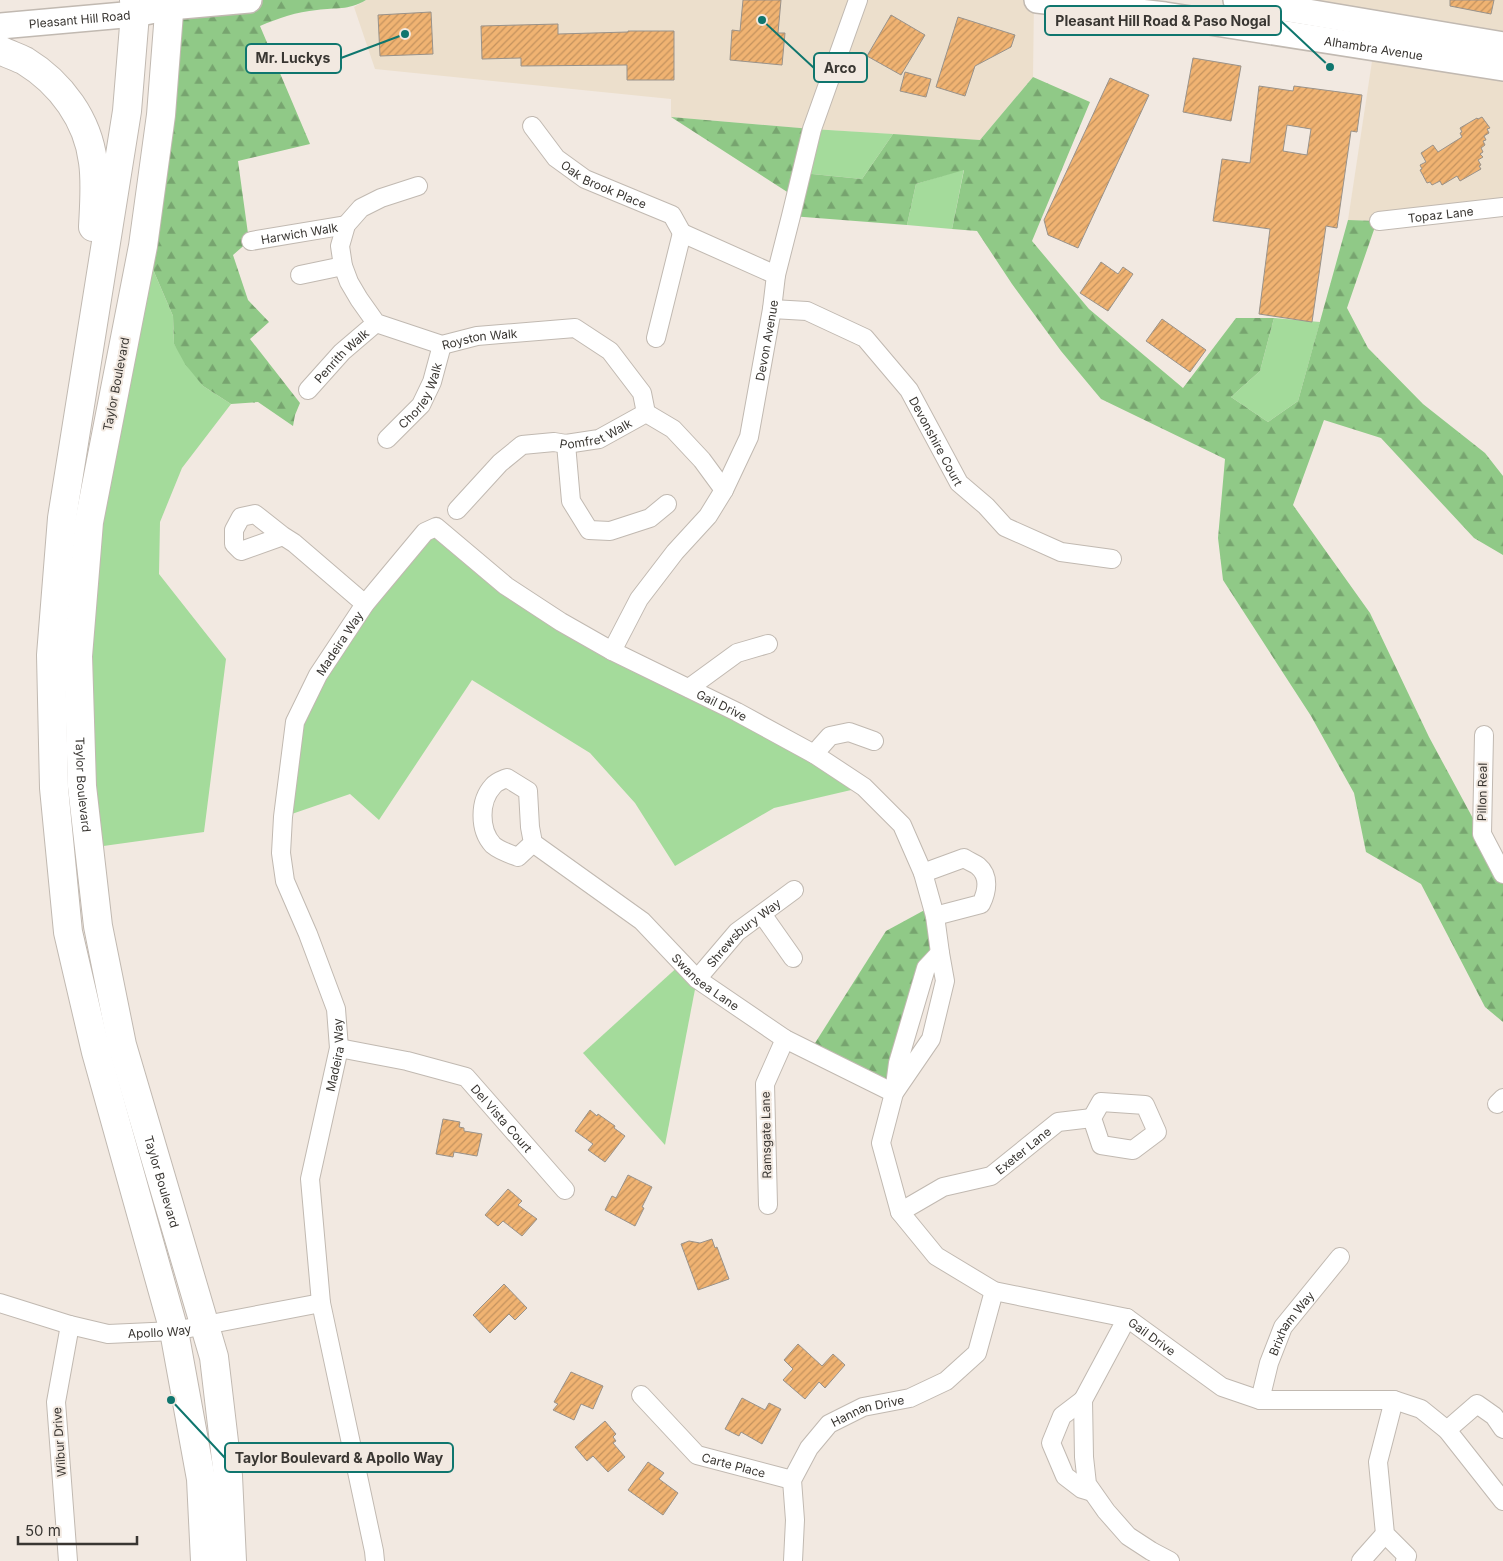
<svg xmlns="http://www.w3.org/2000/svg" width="1503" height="1561" font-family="Inter,sans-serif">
  <defs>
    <pattern id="forest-firs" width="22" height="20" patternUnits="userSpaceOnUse" patternTransform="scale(1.25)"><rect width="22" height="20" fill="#90c987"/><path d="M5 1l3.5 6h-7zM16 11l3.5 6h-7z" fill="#77a46f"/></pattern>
    <pattern id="building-hatch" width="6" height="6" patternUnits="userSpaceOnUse" patternTransform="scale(1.25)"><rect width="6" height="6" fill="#f0b372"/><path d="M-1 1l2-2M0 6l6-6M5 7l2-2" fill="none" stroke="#c3925e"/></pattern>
  </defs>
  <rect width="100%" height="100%" fill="#f2e9e1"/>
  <g fill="#ecdfcc">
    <polygon points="366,0 1034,0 1033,77 980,140 812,129 671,117 671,99 375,69 354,7"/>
    <polygon points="1236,0 1503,0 1503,45"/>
    <polygon points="1374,48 1503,68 1503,207 1379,221 1348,220"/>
  </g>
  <g fill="#a4db9b">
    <polygon points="812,129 893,134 862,179 802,173"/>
    <polygon points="964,169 952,229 907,225 916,184"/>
    <polygon points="143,246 173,316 174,344 203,386 231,404 182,468 160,522 159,574 226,659 204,832 89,848 78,656"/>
    <polygon points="1274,318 1320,322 1298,401 1268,422 1231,397 1260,371"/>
    <polygon points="436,527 506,586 864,787 774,808 675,866 635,803 590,753 472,680 379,820 350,794 283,817 295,722 318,675"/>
    <polygon points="682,963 697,979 665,1145 583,1053"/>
  </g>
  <g fill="url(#forest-firs)">
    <path d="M249,0H366C347,11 337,7 317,10C296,12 279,18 260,26L310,144L238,161L249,241L233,255L248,300L269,322L250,339L300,403L295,415L293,426L258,402L231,404L203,386L185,364L174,344L173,316L143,246L170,7Z"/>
    <polygon points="1033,77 1090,102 1032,241 1089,309 1183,388 1236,318 1274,318 1260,371 1231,397 1268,422 1298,401 1348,220 1377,221 1347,308 1368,348 1423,404 1485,453 1503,476 1503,555 1474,538 1381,438 1324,420 1293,505 1370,613 1429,737 1503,874 1503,1022 1485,1007 1421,884 1366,852 1354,793 1311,716 1223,580 1218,538 1225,459 1101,399 1061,351 1012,284 977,231 952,229 964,170 916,184 907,225 791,216 795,197 671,117 812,129 802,173 862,179 893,134 980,140"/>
    <polygon points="932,906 940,953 894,1093 810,1051 886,931"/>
  </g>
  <g fill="url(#building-hatch)" stroke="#99928a" fill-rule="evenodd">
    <polygon points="743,0 781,0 778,33 785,33 782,65 730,60 732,30 740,31"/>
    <polygon points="1450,0 1494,0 1491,14 1450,6"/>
    <polygon points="431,12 433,54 380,56 378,15"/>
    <polygon points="891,15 925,35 901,75 867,56"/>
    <polygon points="958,17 1015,35 1011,47 975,66 965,96 936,87"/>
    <polygon points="558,24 558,34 628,32 628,31 674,31 674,80 627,80 627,65 521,66 521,58 482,59 481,26"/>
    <polygon points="1193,58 1241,66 1231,121 1183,112"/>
    <polygon points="905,72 931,79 926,97 900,91"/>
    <polygon points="1110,78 1149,95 1078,248 1048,235 1044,220"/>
    <path d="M1259,86L1293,91L1294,86L1362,95L1357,132L1351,131L1337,228L1326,226L1312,322L1259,314L1270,229L1213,221L1222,159L1250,163ZM1287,125L1311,129L1307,155L1283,151Z"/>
    <polygon points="1482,117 1490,128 1487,129 1489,133 1484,136 1486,140 1483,141 1485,145 1481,148 1483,152 1480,154 1483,157 1478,160 1481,165 1479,166 1481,169 1460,181 1457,176 1442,185 1440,181 1432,185 1430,182 1427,183 1420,170 1422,169 1420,165 1426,162 1421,153 1433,145 1438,152 1462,137 1460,133 1462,132 1460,128 1477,118 1478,119"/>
    <polygon points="1101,262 1118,274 1123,267 1133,274 1108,311 1080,293"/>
    <polygon points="1162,319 1206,350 1190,372 1146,341"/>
    <polygon points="590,1110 597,1116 598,1114 615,1126 614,1128 625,1136 605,1162 588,1150 593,1144 575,1131"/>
    <polygon points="443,1119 460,1122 459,1127 464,1128 464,1131 482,1134 477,1156 454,1152 453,1157 436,1154"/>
    <polygon points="628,1175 652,1187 642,1207 644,1208 635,1226 605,1210 612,1196 616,1198"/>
    <polygon points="508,1189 522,1201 518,1205 537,1219 522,1236 503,1221 498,1226 485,1215"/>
    <polygon points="712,1239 715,1248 717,1247 729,1279 698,1290 681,1244 689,1241 700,1243"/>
    <polygon points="504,1284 527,1308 515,1320 509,1314 490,1333 473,1315"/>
    <polygon points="798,1344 822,1366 833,1354 845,1365 825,1388 819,1382 805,1399 783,1380 793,1369 784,1360"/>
    <polygon points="571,1372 603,1386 593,1409 581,1404 574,1420 553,1410 558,1404 554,1402"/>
    <polygon points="742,1398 765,1410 769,1403 781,1409 762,1444 741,1432 739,1436 725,1429"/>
    <polygon points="605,1421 616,1434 613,1437 616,1441 613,1443 625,1457 608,1472 593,1456 587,1461 575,1447"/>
    <polygon points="648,1462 664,1473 659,1479 678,1493 663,1515 628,1490"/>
  </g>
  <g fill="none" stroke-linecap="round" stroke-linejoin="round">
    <g stroke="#c1b9b1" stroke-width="20">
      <g id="minor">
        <path id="s1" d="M532,126L556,158L585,179L672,215L682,233"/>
        <path id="s2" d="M418,186L381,198L361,208L346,225L340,246L343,266L349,282L359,299L376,323L442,345L477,336L575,328L610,351L642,393L646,413"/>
        <path id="s3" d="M1379,221L1503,207"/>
        <path id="s4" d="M251,241L346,225"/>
        <polyline points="300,275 343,266"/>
        <path id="s5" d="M772,309L807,311L865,338L909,390L959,483L986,506L1005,527L1061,552L1112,559"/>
        <polyline points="656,338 682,233 776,275"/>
        <path id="s6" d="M308,390L342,352L376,323"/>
        <path id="s7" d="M387,439L421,405L432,382L442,345"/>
        <polyline points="566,444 571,501 589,530 610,531 650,518 667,504"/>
        <path id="s8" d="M457,510L500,463L522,445L554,442L566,444L599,439L646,413L673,429L702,460L724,490"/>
        <polyline points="283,536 241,551 234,544 234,530 241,517 255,514 283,536 294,543 365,604"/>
        <path id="s9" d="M612,651L639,599L675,552L708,516L724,490L749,437L772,309L776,275L791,216L812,129L858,0"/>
        <polyline points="689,688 737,653 768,644"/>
        <polyline points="1484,735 1482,834 1503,874"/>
        <polyline points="814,754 830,736 849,732 874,741"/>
        <path id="s10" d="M533,843L518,857C510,854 500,851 493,845C479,830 479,801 493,786C496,782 502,780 507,778L528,791L530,827L533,843L642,921L697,979L785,1039L894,1093"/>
        <path d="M923,873L964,858C968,861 974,863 978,866C990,876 987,892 981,904L935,916"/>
        <polyline points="762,914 793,958"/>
        <path id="s11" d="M697,979L737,932L794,890"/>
        <path id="s12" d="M339,1048L407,1061L466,1077L565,1190"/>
        <path id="s13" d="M894,1093L931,1039L945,981L940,953L926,968L898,1063L894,1093L881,1143L900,1212L936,1256L994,1291L1127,1318L1222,1387L1260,1400H1394L1421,1409L1447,1430L1503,1501"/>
        <polygon points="1101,1102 1145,1105 1157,1132 1133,1150 1101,1145 1092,1118"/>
        <polyline points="1497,1104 1503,1098"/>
        <polyline points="768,1205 765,1084 785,1039"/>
        <path id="s14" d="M900,1212L943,1187L991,1176L1058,1122L1092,1118"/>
        <path id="s15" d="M0,1303L70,1325L108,1334L174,1331L321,1303"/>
        <polyline points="1127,1318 1083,1400 1084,1457 1087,1484 1106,1511 1128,1536 1151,1551 1170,1561"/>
        <path id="s16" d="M641,1395L697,1455L792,1480"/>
        <polyline points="1083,1400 1062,1416 1051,1443 1065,1476 1082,1489 1092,1492"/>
        <path id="s17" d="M1260,1400L1269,1363L1283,1327L1340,1257"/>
        <polyline points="1394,1400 1378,1462 1385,1534 1407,1556 1405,1561"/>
        <polyline points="1447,1430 1477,1404 1494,1416 1503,1429"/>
        <polyline points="68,1561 56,1402 70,1325"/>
        <path id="s18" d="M375,1561L374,1551L321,1303L310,1179L339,1048L336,1009L308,934L285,881L281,853L283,817L295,722L318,675L365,604L425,532L436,527L506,586L561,622L612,651L737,712L814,754L864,787L902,825L923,873L935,916L940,953"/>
        <path id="s19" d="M793,1561L795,1520L792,1480L809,1448L829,1424L863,1407L910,1398L946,1381L977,1353L994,1291"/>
        <polyline points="1361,1561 1385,1534"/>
      </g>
    </g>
    <g stroke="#c1b9b1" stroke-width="28">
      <g id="secondary">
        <path id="s20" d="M1037,0L1165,15L1503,68"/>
        <polyline points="1236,0 1503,45"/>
        <path id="s21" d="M0,26L135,14L170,7L249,0"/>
      </g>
    </g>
    <g stroke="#c1b9b1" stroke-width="30">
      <g id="primary">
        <polyline points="134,0 135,14 127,111 62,518 51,655 54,788 68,932 96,1052 174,1331 201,1479 205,1561"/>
        <path id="s22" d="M170,0L161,115L143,246L89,522L78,656L82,786L98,926L122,1045L214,1357L228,1476L232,1561"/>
        <path d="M0,50C8,54 17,57 25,61C61,83 88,120 93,162C96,183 94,206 93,227"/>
      </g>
    </g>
    <use href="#minor" stroke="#fff" stroke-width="18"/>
    <use href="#secondary" stroke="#fff" stroke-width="25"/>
    <use href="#primary" stroke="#fff" stroke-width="28"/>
  </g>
  <g text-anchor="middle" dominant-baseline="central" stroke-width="4" stroke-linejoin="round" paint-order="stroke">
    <g font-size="12" fill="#393632" stroke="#f2e9e1">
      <text stroke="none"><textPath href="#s21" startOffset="80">Pleasant Hill Road</textPath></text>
      <text stroke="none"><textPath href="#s20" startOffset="340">Alhambra Avenue</textPath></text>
      <text stroke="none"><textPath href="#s1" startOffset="95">Oak Brook Place</textPath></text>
      <text stroke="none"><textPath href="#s3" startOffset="62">Topaz Lane</textPath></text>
      <text stroke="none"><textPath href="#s4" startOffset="49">Harwich Walk</textPath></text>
      <text stroke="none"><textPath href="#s2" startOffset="300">Royston Walk</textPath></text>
      <text stroke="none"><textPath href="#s9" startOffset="354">Devon Avenue</textPath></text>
      <text stroke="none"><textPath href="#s6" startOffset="48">Penrith Walk</textPath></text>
      <text transform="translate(116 384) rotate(-79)">Taylor Boulevard</text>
      <text stroke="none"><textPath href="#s7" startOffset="56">Chorley Walk</textPath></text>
      <text stroke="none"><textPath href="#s8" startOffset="168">Pomfret Walk</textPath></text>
      <text stroke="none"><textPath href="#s5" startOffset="225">Devonshire Court</textPath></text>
      <text stroke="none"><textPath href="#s18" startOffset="950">Madeira Way</textPath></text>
      <text stroke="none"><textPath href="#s18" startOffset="1441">Gail Drive</textPath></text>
      <text stroke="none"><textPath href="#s22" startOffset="792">Taylor Boulevard</textPath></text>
      <text transform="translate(1482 792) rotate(-89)">Pillon Real</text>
      <text stroke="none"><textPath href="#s11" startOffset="66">Shrewsbury Way</textPath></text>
      <text stroke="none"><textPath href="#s10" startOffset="428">Swansea Lane</textPath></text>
      <text stroke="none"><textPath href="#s18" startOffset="515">Madeira Way</textPath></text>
      <text stroke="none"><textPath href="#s12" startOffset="185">Del Vista Court</textPath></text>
      <text transform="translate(766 1135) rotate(-91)">Ramsgate Lane</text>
      <text stroke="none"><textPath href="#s14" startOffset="140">Exeter Lane</textPath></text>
      <text stroke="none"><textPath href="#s22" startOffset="1198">Taylor Boulevard</textPath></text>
      <text stroke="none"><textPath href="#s17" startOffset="84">Brixham Way</textPath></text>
      <text stroke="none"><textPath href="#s15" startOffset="164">Apollo Way</textPath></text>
      <text stroke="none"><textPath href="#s13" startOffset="718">Gail Drive</textPath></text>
      <text stroke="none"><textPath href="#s19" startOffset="190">Hannan Drive</textPath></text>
      <text transform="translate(59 1442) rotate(-94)">Wilbur Drive</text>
      <text stroke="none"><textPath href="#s16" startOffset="120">Carte Place</textPath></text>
    </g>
  </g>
  <path fill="none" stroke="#0f766e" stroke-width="2" d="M1330 67L1281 21M405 34L341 58M762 20L814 68M171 1400L225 1458"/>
  <g fill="#0f766e" stroke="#f2e9e1" stroke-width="2">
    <circle cx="1330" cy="67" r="5"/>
    <circle cx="405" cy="34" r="5"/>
    <circle cx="762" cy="20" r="5"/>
    <circle cx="171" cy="1400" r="5"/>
  </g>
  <g fill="#f2e9e1" stroke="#0f766e" stroke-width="2">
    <rect x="1045" y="6" width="236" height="29" rx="5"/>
    <rect x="246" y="44" width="95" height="29" rx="5"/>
    <rect x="814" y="53" width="53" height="29" rx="5"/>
    <rect x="225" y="1443" width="228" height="29" rx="5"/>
  </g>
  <g font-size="14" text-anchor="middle" font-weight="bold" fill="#393632">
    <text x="1163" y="26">Pleasant Hill Road &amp; Paso Nogal</text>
    <text x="293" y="63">Mr. Luckys</text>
    <text x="840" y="73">Arco</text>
    <text x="339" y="1463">Taylor Boulevard &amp; Apollo Way</text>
  </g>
  <path d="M18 1536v8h119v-8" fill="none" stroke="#393632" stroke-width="2.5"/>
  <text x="25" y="1536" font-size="15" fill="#393632" stroke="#f2e9e1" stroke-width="4" paint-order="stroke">50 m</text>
</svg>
